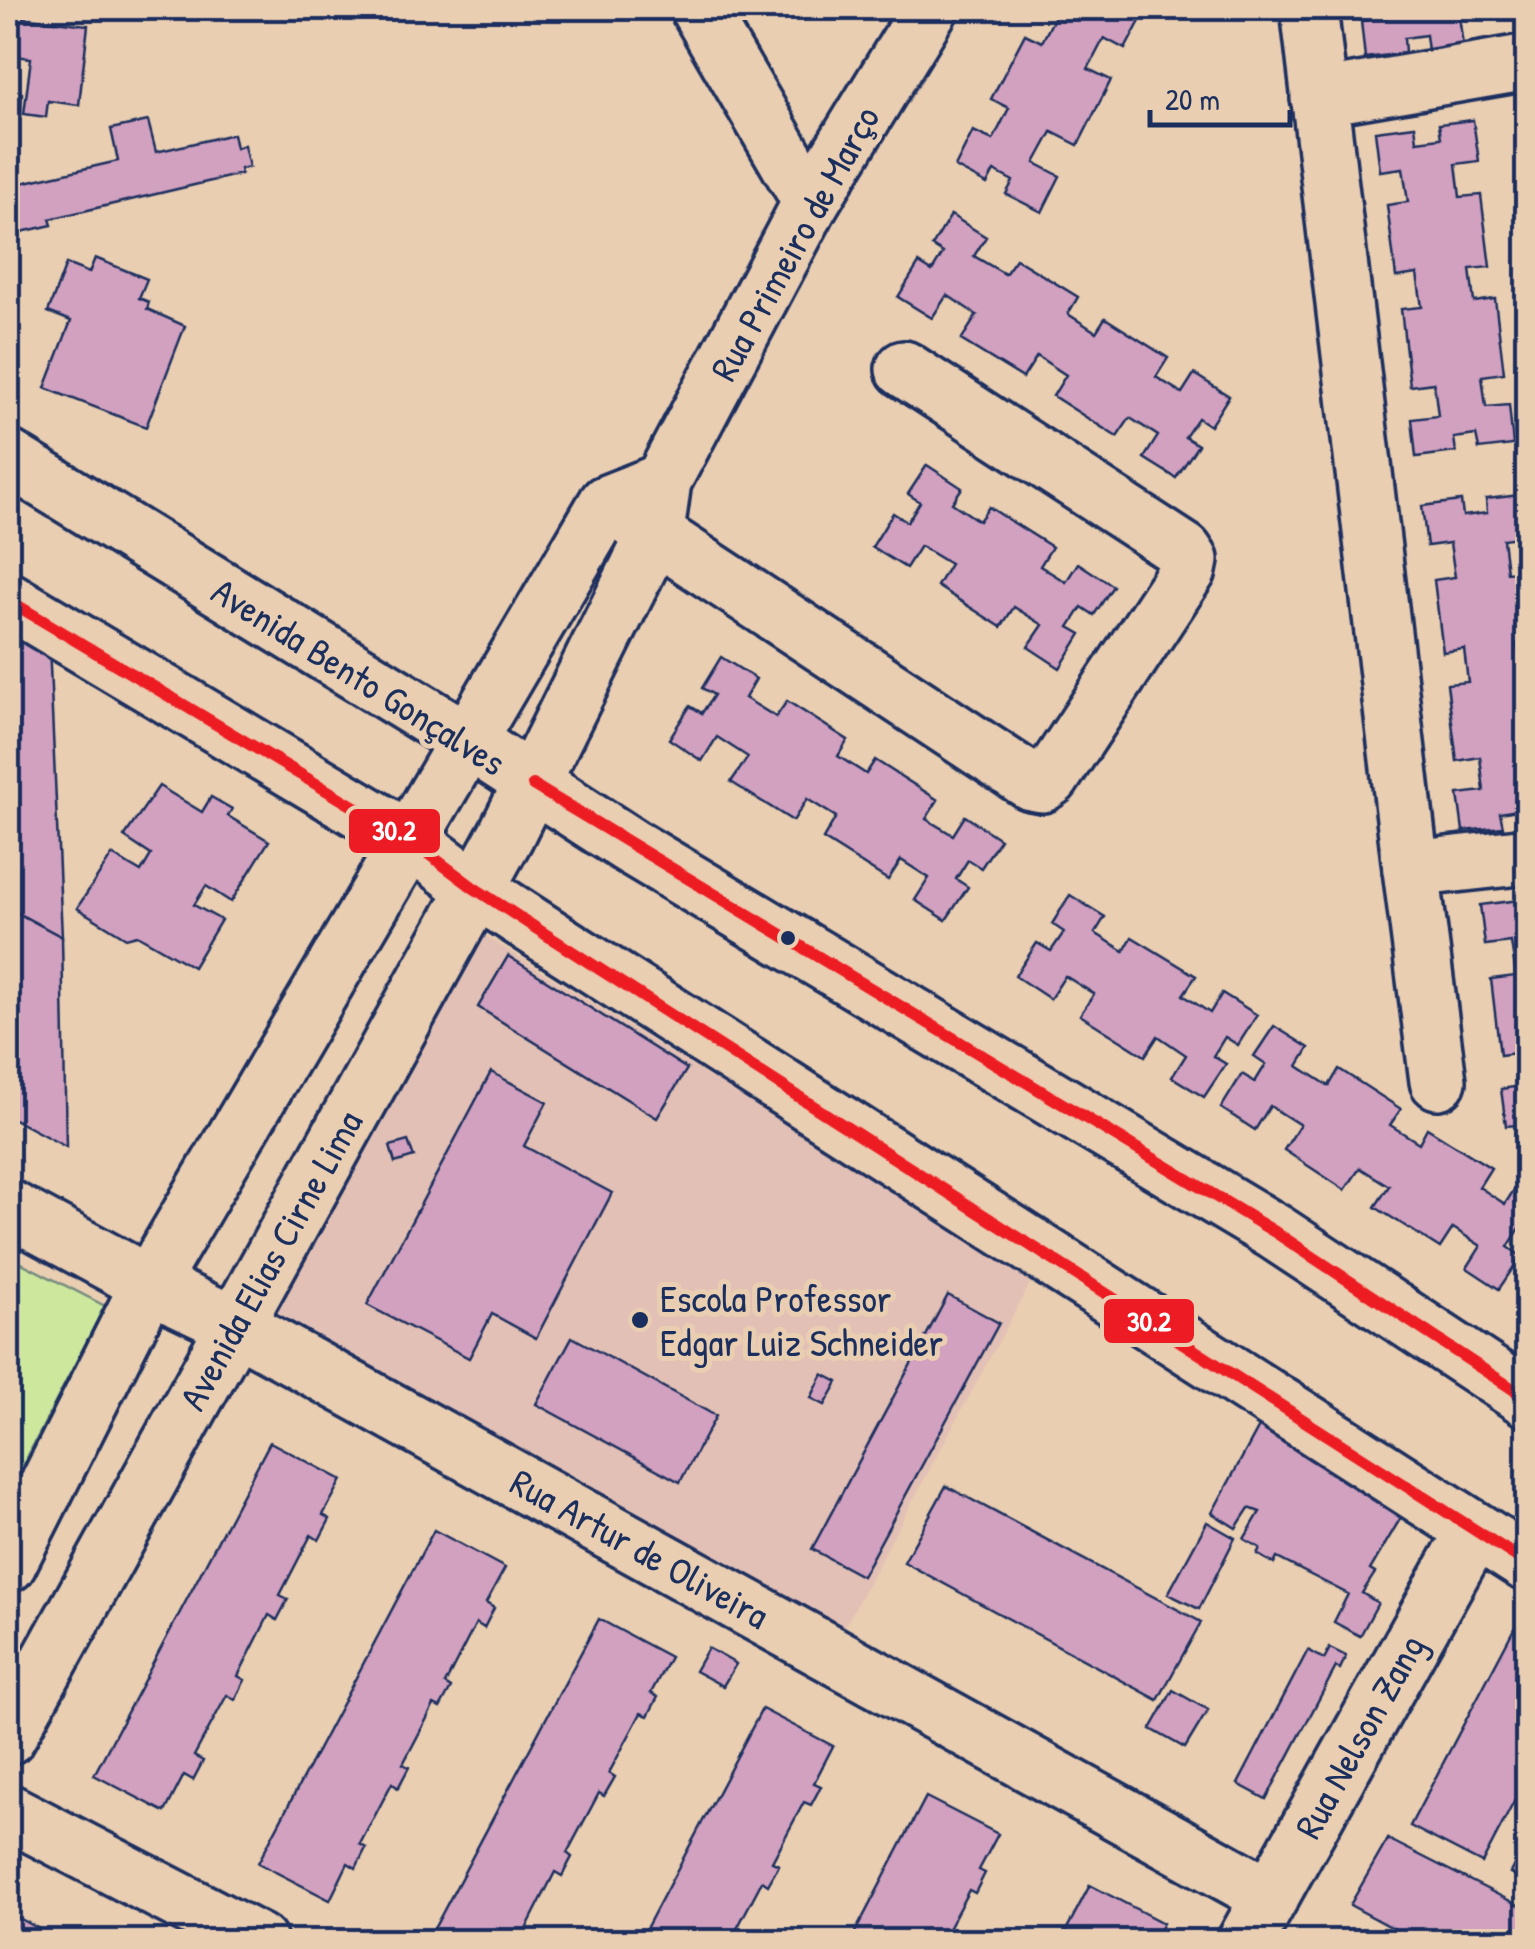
<svg xmlns="http://www.w3.org/2000/svg" width="1535" height="1949" font-family="'Patrick Hand',sans-serif">
  <rect width="100%" height="100%" fill="#eaceb1"/>
  <filter id="ink" filterUnits="userSpaceOnUse"><feTurbulence type="fractalNoise" baseFrequency=".01" numOctaves="2"/><feDisplacementMap in="SourceGraphic" scale="20" xChannelSelector="R" yChannelSelector="G"/><feConvolveMatrix kernelMatrix="1 2 1 2 8 2 1 2 1" color-interpolation-filters="sRGB"/></filter>
  <g filter="url(#ink)">
    <polygon fill="#e3c0b5" points="476,930 1032,1280 825,1663 249,1361"/>
    <polygon fill="#cde79d" stroke="#748b7e" stroke-width="2.5" points="8,1256 105,1306 8,1494"/>
    <g fill="#d2a1bf" stroke="#1b2f5e" stroke-width="2.5">
      <polygon points="8,8 21,8 20,17 88,25 79,105 48,101 46,117 24,114 31,58 8,55"/>
      <polygon points="131,8 182,8 180,17"/>
      <polygon points="1047,8 1147,8 1125,49 1104,38 1088,69 1111,80 1078,145 1052,132 1035,163 1060,176 1042,212 1006,194 1013,181 994,171 987,184 955,167 973,131 993,140 1009,108 991,99 1025,34 1042,42 1057,12"/>
      <polygon points="1387,8 1458,8 1463,46 1428,51 1426,35 1404,38 1405,53 1365,58 1361,21 1388,17"/>
      <polygon points="8,91 22,93 21,114 12,119 10,154"/>
      <polygon points="1473,120 1479,161 1456,164 1460,197 1481,195 1490,267 1470,269 1474,302 1495,299 1504,373 1482,376 1486,407 1509,405 1513,445 1479,449 1476,435 1454,438 1456,452 1416,457 1412,419 1438,416 1434,383 1410,386 1401,309 1422,307 1417,274 1396,277 1387,205 1408,202 1403,168 1380,171 1375,131 1415,126 1417,141 1441,138 1439,124"/>
      <polygon points="148,121 156,152 233,134 236,148 244,145 249,167 240,169 241,174 50,219 52,225 8,235 8,186 118,161 111,129"/>
      <polygon points="951,215 986,237 974,256 1005,274 1016,259 1078,297 1068,314 1096,332 1105,318 1168,358 1156,377 1182,393 1194,374 1229,396 1210,426 1198,418 1185,437 1198,445 1176,478 1144,458 1158,436 1130,418 1117,437 1053,396 1066,375 1037,356 1023,378 961,340 977,315 947,295 932,318 898,297 919,263 932,271 943,253 932,246"/>
      <polygon points="95,258 147,279 139,298 149,302 147,309 185,326 146,427 45,388 71,321 48,312 66,264 89,273"/>
      <polygon points="927,465 962,488 952,503 979,521 989,507 1052,547 1040,566 1066,582 1078,563 1113,586 1094,615 1082,607 1069,627 1081,634 1060,668 1028,647 1043,625 1014,607 1001,627 937,586 950,564 920,546 906,568 872,547 893,513 907,522 920,502 908,494"/>
      <polygon points="1520,495 1525,536 1503,539 1507,572 1528,570 1528,643 1517,644 1521,677 1528,676 1528,824 1525,824 1523,809 1500,813 1503,827 1463,831 1458,794 1484,791 1480,757 1457,761 1447,684 1468,682 1464,649 1443,652 1434,580 1455,577 1450,543 1427,546 1422,506 1461,501 1463,516 1487,513 1486,499"/>
      <polygon points="8,623 49,644 62,937 8,908"/>
      <polygon points="721,657 756,679 745,698 776,717 787,701 848,740 838,756 866,774 875,760 938,800 926,819 953,835 965,816 1000,839 981,868 968,860 956,879 968,887 946,920 915,900 929,878 901,860 888,880 823,839 836,817 807,799 793,821 731,782 748,757 717,737 702,761 669,739 690,706 702,713 714,695 702,688"/>
      <polygon points="159,786 202,812 211,797 232,809 228,816 269,841 231,902 206,886 194,905 221,920 193,967 137,935 126,938 77,908 112,855 141,872 151,855 124,837"/>
      <polygon points="1070,895 1105,917 1095,933 1124,951 1132,937 1196,976 1183,995 1210,1013 1222,993 1257,1015 1238,1045 1225,1037 1213,1056 1226,1064 1204,1097 1172,1077 1186,1055 1158,1036 1145,1056 1080,1015 1094,994 1065,976 1050,999 1015,976 1037,943 1051,951 1064,932 1052,924"/>
      <polygon points="1520,900 1522,916 1528,915 1528,1124 1506,1126 1501,1089 1527,1085 1524,1052 1500,1055 1491,979 1516,976 1511,942 1485,945 1480,905"/>
      <polygon points="8,908 62,937 66,1147 8,1116"/>
      <polygon points="508,956 687,1069 657,1118 478,1007"/>
      <polygon points="1274,1026 1309,1048 1298,1066 1329,1086 1339,1069 1401,1109 1390,1125 1419,1143 1427,1128 1491,1168 1479,1187 1505,1204 1517,1185 1528,1191 1528,1233 1520,1228 1508,1247 1521,1256 1499,1289 1467,1268 1481,1246 1453,1228 1440,1248 1375,1207 1389,1186 1360,1168 1345,1190 1284,1150 1300,1125 1270,1106 1255,1130 1221,1108 1242,1074 1255,1082 1266,1064 1254,1056"/>
      <polygon points="491,1072 547,1102 524,1146 612,1193 536,1338 492,1314 469,1358 367,1305"/>
      <polygon points="408,1141 414,1157 395,1163 390,1146"/>
      <polygon points="948,1295 999,1323 862,1576 812,1549"/>
      <polygon points="572,1337 716,1416 680,1482 536,1404"/>
      <polygon points="823,1374 838,1382 825,1405 811,1398"/>
      <polygon points="1261,1423 1410,1502 1370,1570 1375,1573 1362,1593 1378,1603 1360,1636 1334,1622 1348,1594 1277,1558 1274,1564 1257,1554 1260,1548 1244,1539 1260,1512 1249,1508 1236,1528 1212,1513"/>
      <polygon points="270,1442 342,1480 323,1515 330,1519 319,1540 311,1535 280,1595 288,1599 277,1620 269,1615 238,1676 245,1680 235,1700 227,1695 194,1756 203,1761 193,1780 184,1775 165,1812 94,1775"/>
      <polygon points="946,1486 1201,1622 1158,1700 904,1562"/>
      <polygon points="1207,1522 1235,1538 1199,1609 1168,1594"/>
      <polygon points="434,1530 505,1568 486,1603 494,1608 484,1628 476,1623 445,1684 451,1688 440,1708 434,1705 403,1764 409,1767 398,1788 392,1783 360,1844 366,1848 356,1868 348,1863 330,1900 258,1863"/>
      <polygon points="1528,1602 1528,1775 1482,1863 1410,1826"/>
      <polygon points="599,1619 670,1657 651,1693 658,1697 648,1716 641,1713 609,1773 615,1777 604,1796 599,1793 567,1853 572,1857 562,1876 555,1872 524,1933 530,1937 528,1942 427,1942"/>
      <polygon points="708,1648 736,1664 723,1686 695,1671"/>
      <polygon points="1330,1648 1346,1656 1340,1669 1336,1667 1266,1799 1238,1784 1308,1650 1324,1659"/>
      <polygon points="1173,1690 1208,1710 1185,1748 1151,1729"/>
      <polygon points="762,1709 833,1746 814,1783 821,1786 811,1805 804,1802 772,1862 779,1865 768,1885 762,1881 730,1942 639,1942"/>
      <polygon points="926,1797 998,1834 979,1870 985,1873 975,1893 969,1890 941,1942 850,1942"/>
      <polygon points="1528,1837 1528,1883 1510,1873"/>
      <polygon points="1388,1839 1528,1910 1528,1942 1419,1942 1350,1905"/>
      <polygon points="1090,1885 1163,1923 1153,1942 1060,1942"/>
      <polygon points="8,1912 63,1942 8,1942"/>
    </g>
    <g fill="none" stroke-linecap="round" stroke-linejoin="round">
      <g stroke="#1b2f5e" stroke-width="62">
        <g id="minor">
          <polyline points="698,8 811,202"/>
          <polyline points="1309,8 1411,869"/>
          <polyline points="1319,98 1528,62"/>
          <polyline points="626,515 1031,782 1042,784 1051,778 1188,570 1190,560 1184,551 904,369"/>
          <polyline points="1438,1081 1411,869 1528,856"/>
          <polyline points="8,1208 149,1284 235,1325 1269,1896"/>
          <polyline points="8,1564 149,1284 607,503 663,481"/>
          <polyline points="8,1736 506,835 656,532 663,481 811,202 930,8"/>
          <polyline points="8,1812 259,1942"/>
          <polyline points="1245,1942 1474,1532"/>
        </g>
      </g>
      <g stroke="#1b2f5e" stroke-width="62">
        <g id="major">
          <polyline points="8,458 465,739 630,846 1275,1232 1528,1399"/>
          <polyline points="8,600 410,840 474,888 565,947 1528,1564"/>
        </g>
      </g>
      <use href="#minor" stroke="#eaceb1" stroke-width="55"/>
      <use href="#major" stroke="#eaceb1" stroke-width="55"/>
      <g stroke="#eaceb1" stroke-width="20">
        <g id="bus-1">
          <polyline points="8,600 410,840 474,888 565,947 1528,1564"/>
          <polyline points="533,785 1275,1232 1528,1399"/>
        </g>
      </g>
      <use href="#bus-1" stroke="#ed1c24" stroke-width="12"/>
    </g>
  </g>
  <g fill="#1b2f5e" stroke="#eaceb1" stroke-width="4">
    <circle cx="788" cy="938" r="9"/>
    <circle cx="640" cy="1320" r="10"/>
  </g>
  <g text-anchor="middle" dominant-baseline="central" stroke-width="10" stroke-linejoin="round" paint-order="stroke">
    <g font-size="38" fill="#1b2f5e" stroke="#eaceb1">
      <text transform="translate(794 243) rotate(-61)">Rua Primeiro de Março</text>
      <text transform="translate(359 676) rotate(32)">Avenida Bento Gonçalves</text>
      <text transform="translate(270 1260) rotate(-61)">Avenida Elias Cirne Lima</text>
      <text transform="translate(640 1548) rotate(29)">Rua Artur de Oliveira</text>
      <text transform="translate(1359 1736) rotate(-61)">Rua Nelson Zang</text>
    </g>
    <g font-size="38" fill="#1b2f5e" stroke="#eaceb1" text-anchor="start">
      <text x="660" y="1298">Escola Professor<tspan x="660" dy="44">Edgar Luiz Schneider</tspan></text>
    </g>
  </g>
  <g stroke="#eaceb1" stroke-width="4">
    <rect x="347" y="807" width="95" height="48" rx="10" fill="#ed1c24"/>
    <rect x="1102" y="1297" width="94" height="48" rx="10" fill="#ed1c24"/>
  </g>
  <g font-size="28" text-anchor="middle" font-weight="bold" fill="#fff">
    <text x="394" y="840">30.2</text>
    <text x="1149" y="1331">30.2</text>
  </g>
  <rect width="1535" height="1949" fill="none" stroke="#eaceb1" stroke-width="40"/>
  <rect x="20" y="20" width="1495" height="1909" fill="none" stroke="#1b2f5e" stroke-width="4" filter="url(#ink)"/>
  <path d="M1150 110v15h140v-15" fill="none" stroke="#1b2f5e" stroke-width="5"/>
  <text x="1165" y="110" font-size="30" fill="#1b2f5e" stroke="#eaceb1" stroke-width="8" paint-order="stroke">20 m</text>
</svg>
